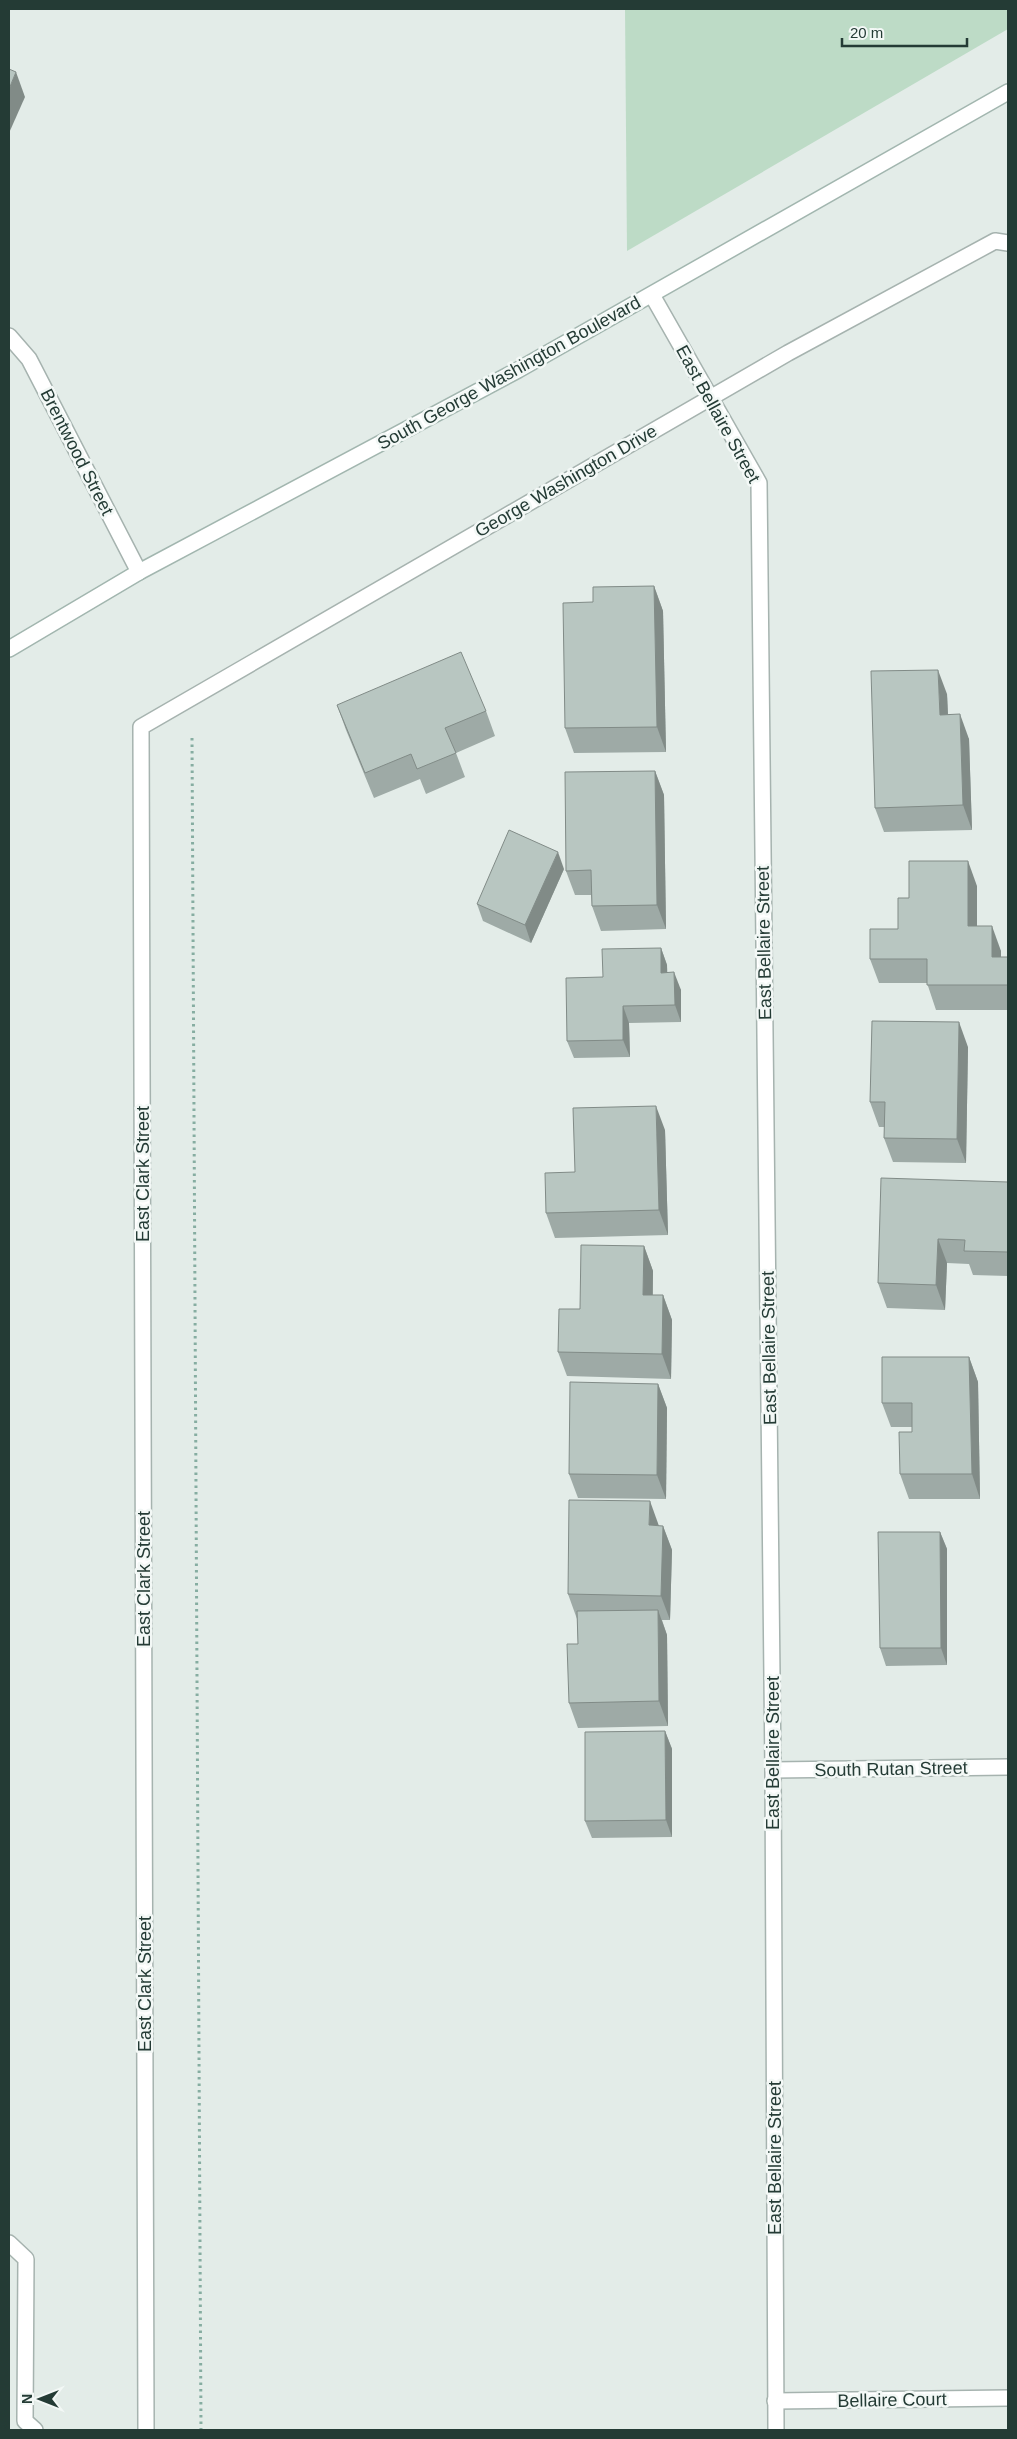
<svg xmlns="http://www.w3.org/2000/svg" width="1017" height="2439" font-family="Arial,sans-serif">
  <rect width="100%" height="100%" fill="#e3ece8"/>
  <polygon fill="#bddbc6" points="625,9 1008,9 1008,29 627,251"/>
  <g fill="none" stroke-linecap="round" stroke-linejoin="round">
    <g stroke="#a6b3af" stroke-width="18">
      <polyline id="lane" points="9,2243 26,2259 25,2421 35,2430"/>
    </g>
    <g stroke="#a6b3af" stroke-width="18">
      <g id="street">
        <polyline points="652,295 759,483 773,1770 776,2430"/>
        <polyline points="9,336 29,359 139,572"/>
        <polyline points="773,1770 1008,1767"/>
        <polyline points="775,2401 1008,2398"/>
        <polyline points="146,2430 141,727 788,353 995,241 1008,243"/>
      </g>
    </g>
    <g stroke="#a2b6af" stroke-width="18">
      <polyline id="secondary" points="9,649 139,572 518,370 1008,92"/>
    </g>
    <polyline stroke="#86ada1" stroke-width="3" stroke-dasharray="2.5 4" stroke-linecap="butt" points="192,738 201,2430"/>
    <use href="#lane" stroke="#fff" stroke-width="15"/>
    <use href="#street" stroke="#fff" stroke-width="15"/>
    <use href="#secondary" stroke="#fff" stroke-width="15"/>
  </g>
  <g fill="#9eaaa6">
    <polygon points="654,586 663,611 666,752 574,753 565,728 593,602"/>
    <polygon points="947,694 948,714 969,739 972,830 884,832 875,808"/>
    <polygon points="337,705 486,711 495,736 456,753 465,777 426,794 420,779 374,798 346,730"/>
    <polygon points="655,771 664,795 666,929 601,931 592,906 591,895 575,895 566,871"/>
    <polygon points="564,869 531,943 483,921 477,904"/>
    <polygon points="977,886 977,926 1001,951 1001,957 1008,957 1008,1010 936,1010 927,983 879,983 870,959 898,929 909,898"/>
    <polygon points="661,948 667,965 667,973 681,990 681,1022 629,1023 630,1057 574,1058 567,1041 603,977"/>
    <polygon points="968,1047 966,1163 893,1162 884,1138 885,1127 879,1127 870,1102"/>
    <polygon points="665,1130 668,1235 555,1238 546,1213 575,1172"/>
    <polygon points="1008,1182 1008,1276 973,1275 969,1264 947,1263 945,1310 887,1308 878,1283"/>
    <polygon points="644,1246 653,1271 653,1295 663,1295 672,1320 671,1379 567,1376 558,1352 580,1309"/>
    <polygon points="969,1357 978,1382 980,1499 909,1499 900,1474 912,1432 912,1427 891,1427 882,1403"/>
    <polygon points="658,1384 667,1408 666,1499 578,1498 569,1474"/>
    <polygon points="659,1526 663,1526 672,1550 670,1620 662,1620 667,1635 668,1726 578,1728 569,1703 578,1644 577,1619 568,1594"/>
    <polygon points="940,1532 947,1549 947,1665 886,1666 880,1648"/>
    <polygon points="665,1731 672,1749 672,1837 592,1838 585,1821"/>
  </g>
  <g fill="#818b87">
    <polygon points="16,72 25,97 9,133 9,89"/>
    <polygon points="654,586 663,611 666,752 657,727"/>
    <polygon points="938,670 947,694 949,739 940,715"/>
    <polygon points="960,714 969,739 972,830 963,805"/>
    <polygon points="655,771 664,795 666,929 657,905"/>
    <polygon points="558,852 564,869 531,943 525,925"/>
    <polygon points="968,861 977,886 977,951 968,926"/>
    <polygon points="992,926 1001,951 1001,982 992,957"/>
    <polygon points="661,948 667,965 668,990 661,973"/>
    <polygon points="674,972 681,990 681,1022 675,1005"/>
    <polygon points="623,1006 629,1023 630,1057 623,1040"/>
    <polygon points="959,1022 968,1047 966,1163 957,1139"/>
    <polygon points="656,1106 665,1130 668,1235 659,1210"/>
    <polygon points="938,1239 947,1263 945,1310 936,1285"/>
    <polygon points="644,1246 653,1271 652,1319 643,1295"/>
    <polygon points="663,1295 672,1320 671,1379 662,1354"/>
    <polygon points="969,1357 978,1382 980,1499 972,1474"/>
    <polygon points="658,1384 667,1408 666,1499 657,1475"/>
    <polygon points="650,1501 659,1526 649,1525"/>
    <polygon points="663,1526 672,1550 670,1620 661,1596"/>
    <polygon points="940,1532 947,1549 947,1665 941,1648"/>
    <polygon points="658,1610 667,1635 668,1726 659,1701"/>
    <polygon points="665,1731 672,1749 672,1837 666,1820"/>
  </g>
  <g fill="#b8c6c1" stroke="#818b87">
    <polygon points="9,69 16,72 9,89"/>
    <polygon points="654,586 657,727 565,728 563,603 593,602 593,587"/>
    <polygon points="461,652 486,711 445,728 456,753 417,769 411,754 365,773 337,705"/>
    <polygon points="938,670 940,715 960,714 963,805 875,808 871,671"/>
    <polygon points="655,771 657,905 592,906 591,870 566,871 565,772"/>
    <polygon points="509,830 558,852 525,925 477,904"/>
    <polygon points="909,861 968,861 968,926 992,926 992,957 1008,957 1008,985 927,985 927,959 870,959 870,929 898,929 898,898 909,898"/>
    <polygon points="661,948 661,973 674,972 675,1005 623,1006 623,1040 567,1041 566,978 603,977 602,949"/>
    <polygon points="872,1021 959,1022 957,1139 884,1138 885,1102 870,1102"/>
    <polygon points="656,1106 659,1210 546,1213 545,1173 575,1172 573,1108"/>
    <polygon points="881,1178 1008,1182 1008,1252 964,1251 965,1240 938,1239 936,1285 878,1283"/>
    <polygon points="581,1245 644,1246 643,1295 663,1295 662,1354 558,1352 559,1309 580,1309"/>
    <polygon points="882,1357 969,1357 972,1474 900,1474 899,1432 912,1432 912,1403 882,1403"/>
    <polygon points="570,1382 658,1384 657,1475 569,1474"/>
    <polygon points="569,1500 650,1501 649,1525 663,1526 661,1596 568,1594"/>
    <polygon points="878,1532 940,1532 941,1648 880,1648"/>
    <polygon points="658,1610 659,1701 569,1703 567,1644 578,1644 577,1611"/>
    <polygon points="665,1731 666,1820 585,1821 585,1732"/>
  </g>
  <g text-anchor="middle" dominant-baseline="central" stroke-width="5" stroke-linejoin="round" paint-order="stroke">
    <g font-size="18" fill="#243b35" stroke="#f3f8f6">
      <text transform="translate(509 373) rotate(-29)">South George Washington Boulevard</text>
      <text transform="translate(718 414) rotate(61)">East Bellaire Street</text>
      <text transform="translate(77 452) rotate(63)">Brentwood Street</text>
      <text transform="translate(566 481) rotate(-30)">George Washington Drive</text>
      <text transform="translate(764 943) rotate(-91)">East Bellaire Street</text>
      <text transform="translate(143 1174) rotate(-90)">East Clark Street</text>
      <text transform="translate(769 1348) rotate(-91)">East Bellaire Street</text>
      <text transform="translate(144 1579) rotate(-90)">East Clark Street</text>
      <text transform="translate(773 1753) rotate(-90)">East Bellaire Street</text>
      <text transform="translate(891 1769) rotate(-1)">South Rutan Street</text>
      <text transform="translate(145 1984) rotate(-90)">East Clark Street</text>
      <text transform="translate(775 2158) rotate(-90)">East Bellaire Street</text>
      <text transform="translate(892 2400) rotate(-1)">Bellaire Court</text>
    </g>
  </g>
  <rect width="1017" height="2439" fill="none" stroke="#243b35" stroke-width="20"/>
  <g transform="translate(40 2399) rotate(270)" stroke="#f3f8f6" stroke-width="4" paint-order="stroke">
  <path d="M0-4L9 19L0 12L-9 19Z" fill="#243b35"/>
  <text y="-8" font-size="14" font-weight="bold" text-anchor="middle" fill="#243b35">N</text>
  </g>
  <path d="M842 38v8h125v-8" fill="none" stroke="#243b35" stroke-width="2.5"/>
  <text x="850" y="38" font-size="15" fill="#243b35" stroke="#f3f8f6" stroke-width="4" paint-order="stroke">20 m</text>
</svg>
